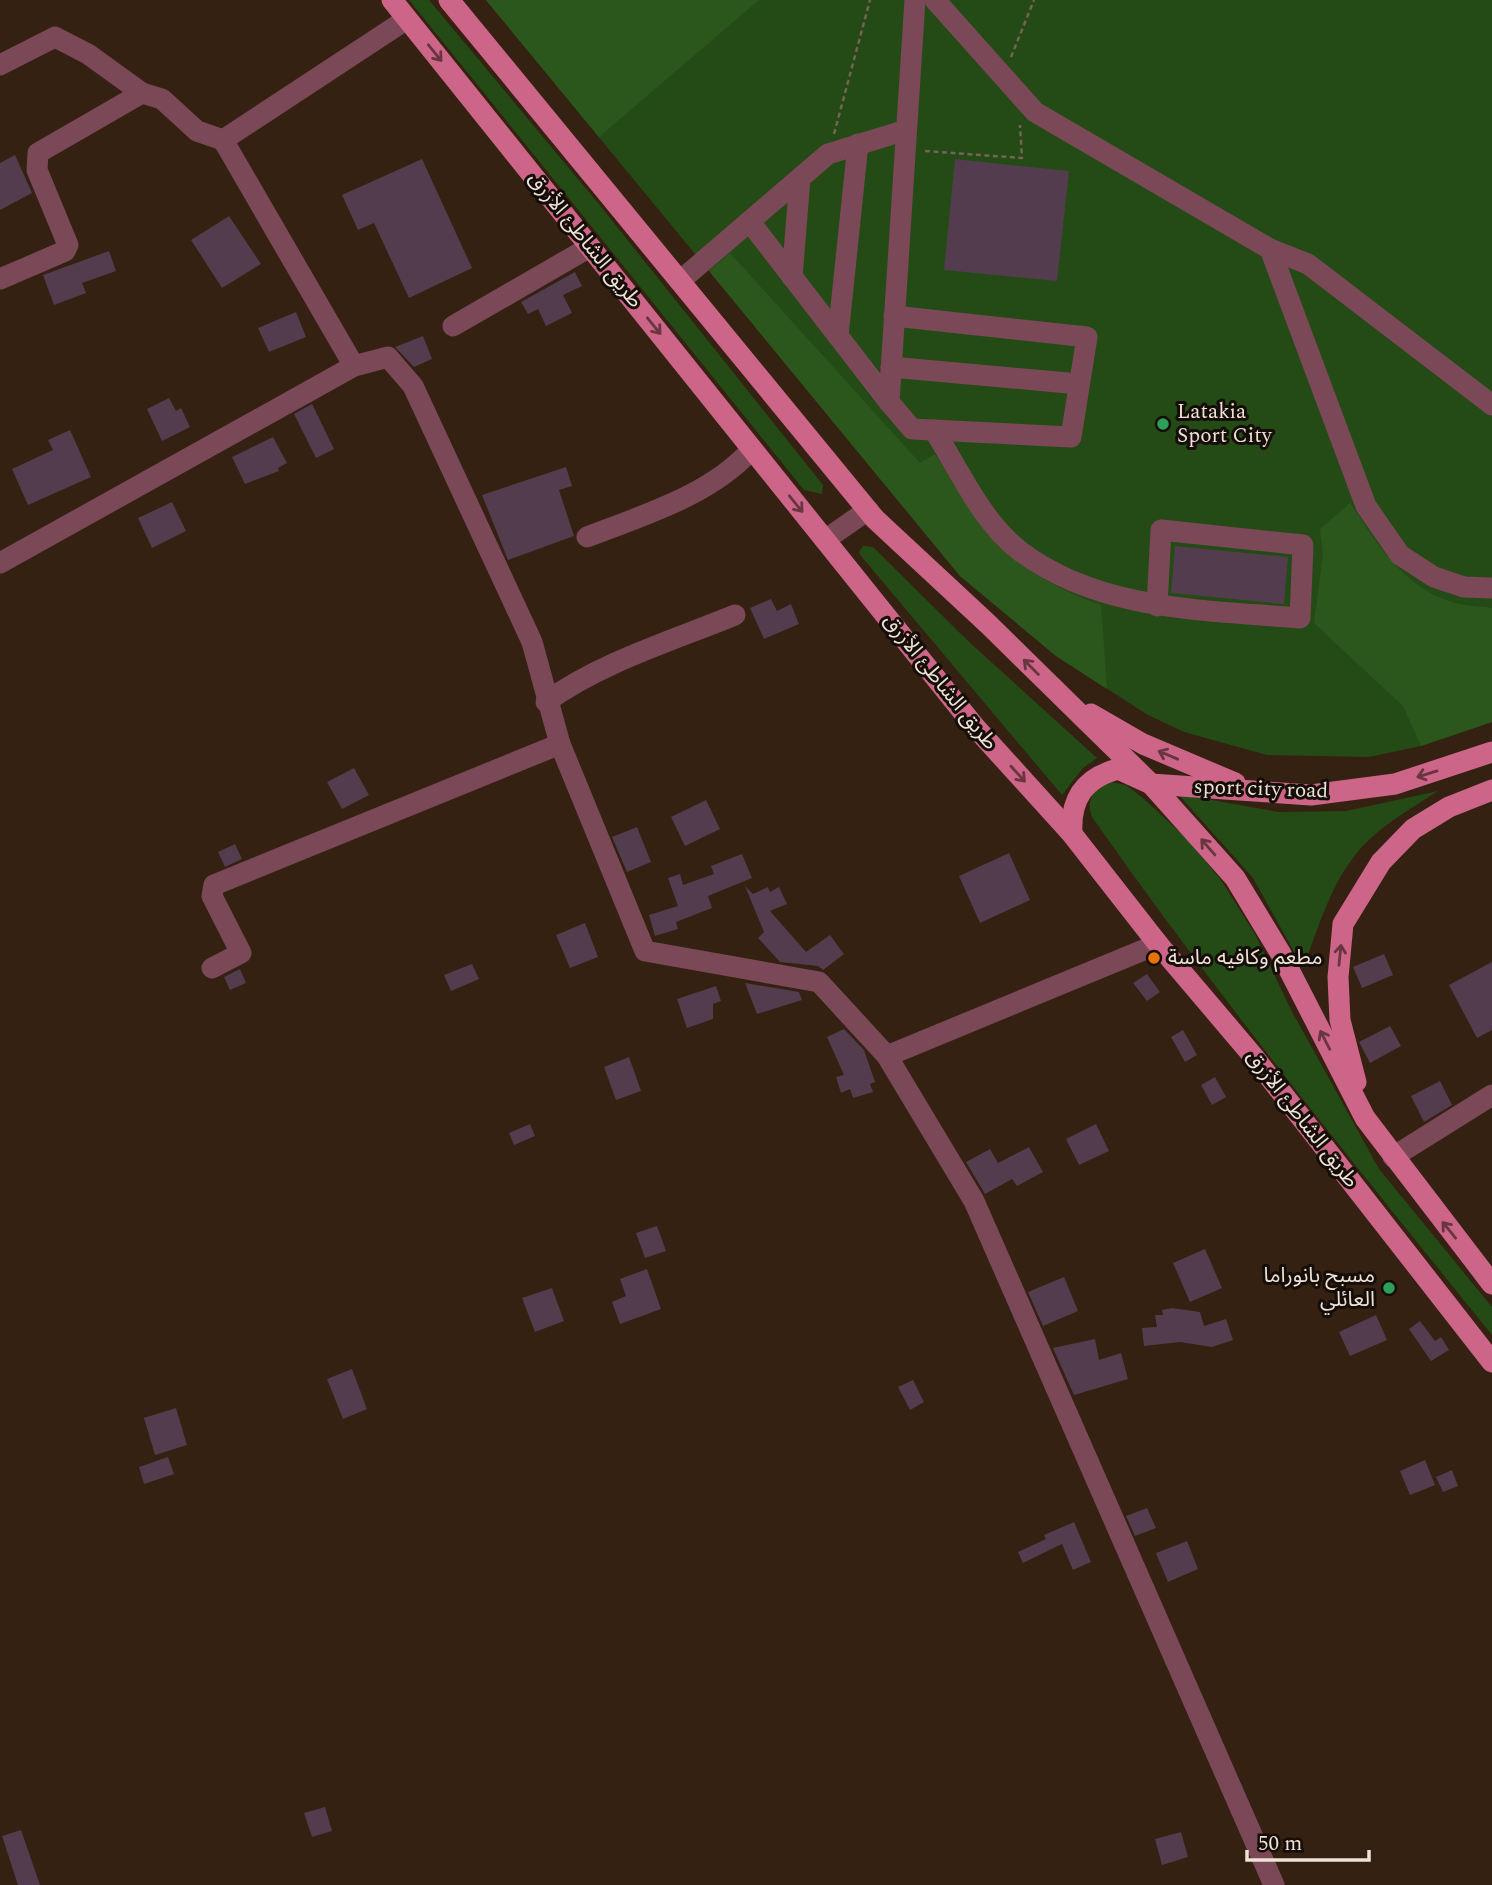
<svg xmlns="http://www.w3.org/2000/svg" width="1492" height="1885" font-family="Spectral,'Noto Sans Arabic',serif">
  <rect width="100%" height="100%" fill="#342111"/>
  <g fill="#244b15">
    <polygon points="409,0 429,0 598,203 823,485 822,494 804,490"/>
    <polygon points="486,0 1492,0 1492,722 1421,746 1369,757 1267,755 1184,732 1148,715 1056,656 960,576"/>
    <polygon points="863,546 873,547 967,640 1097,758 1083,768 1062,795 861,556 859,552"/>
    <path d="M1111,782L1126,785L1144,799L1185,837L1221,880L1255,934L1290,1008L1379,1169L1492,1307V1335C1355,1165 1217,996 1092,817C1085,799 1094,788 1111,782Z"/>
    <path d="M1438,791C1409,810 1374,829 1353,858C1329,889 1317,932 1303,968L1253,878L1178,794L1279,812L1346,811Z"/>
  </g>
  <g fill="#2c571c">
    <polygon points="486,0 759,0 599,137"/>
    <path d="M730,253L920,463L935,454C983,533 1010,573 1101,605L1107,689L1056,656L960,576L709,271Z"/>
    <path d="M1350,503C1377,543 1400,584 1449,601C1462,606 1478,606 1492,608V722L1421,746L1403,706L1314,623L1323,554L1320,529Z"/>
  </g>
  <g fill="#523c4d">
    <polygon points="15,155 32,193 0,210 0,163"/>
    <polygon points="422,159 472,268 409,298 374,223 358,230 342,195"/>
    <polygon points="955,159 1069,171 1057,281 944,270"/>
    <polygon points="229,216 261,264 222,288 191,240"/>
    <polygon points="109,251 116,271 82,283 86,293 54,305 43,275"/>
    <polygon points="575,272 582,286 563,295 572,313 546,326 538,309 528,314 521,302"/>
    <polygon points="296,312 306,337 269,352 258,328"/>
    <polygon points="423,336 432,359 414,367 395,347"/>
    <polygon points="169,398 176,411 181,408 190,427 162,441 147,409"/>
    <polygon points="312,404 334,449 316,458 294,414"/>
    <polygon points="70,430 91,477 28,505 12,469 53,450 48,440"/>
    <polygon points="273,437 287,463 278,468 279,471 245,484 232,457"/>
    <polygon points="566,467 572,486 559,490 574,536 508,560 482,495"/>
    <polygon points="172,502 186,531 152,548 138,518"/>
    <polygon points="1175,546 1288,557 1284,604 1171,593"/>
    <polygon points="771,599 777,611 791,604 799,624 764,639 750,608"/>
    <polygon points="354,768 369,795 342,809 327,782"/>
    <polygon points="706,800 720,829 685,846 671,817"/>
    <polygon points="637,827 651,862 627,872 612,837"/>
    <polygon points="235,844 242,859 225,867 218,852"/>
    <polygon points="1009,853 1030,900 980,923 959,876"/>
    <polygon points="742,854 752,878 708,896 712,908 676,922 678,929 655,936 649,915 678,906 668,878 680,874 683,885 714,874 711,866"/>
    <polygon points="745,886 753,894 768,887 770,892 779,887 787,904 770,911 806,952 830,935 844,954 823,970 818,966 780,962 758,938 764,932"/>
    <polygon points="585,923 598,957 570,968 556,935"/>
    <polygon points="1384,954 1393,975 1362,988 1353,967"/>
    <polygon points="1492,962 1492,1030 1477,1038 1449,985"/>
    <polygon points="472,964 479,979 451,991 444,975"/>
    <polygon points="240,969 246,983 230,990 224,977"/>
    <polygon points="1147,974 1160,992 1147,1001 1133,983"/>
    <polygon points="745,983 799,992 802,1000 757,1014"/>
    <polygon points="716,986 721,1001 713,1004 713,1019 687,1028 677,999"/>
    <polygon points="1390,1026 1401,1046 1370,1063 1359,1042"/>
    <polygon points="844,1029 864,1050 875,1082 870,1084 873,1092 853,1098 850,1089 841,1093 836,1077 844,1075 827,1037"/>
    <polygon points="1183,1030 1197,1055 1185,1062 1171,1037"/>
    <polygon points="629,1057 641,1091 616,1100 604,1067"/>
    <polygon points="1215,1077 1226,1097 1212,1105 1201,1085"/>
    <polygon points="1440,1081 1452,1105 1424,1122 1411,1096"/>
    <polygon points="530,1124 535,1136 514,1145 509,1133"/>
    <polygon points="1096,1124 1109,1151 1079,1165 1066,1139"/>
    <polygon points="1029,1147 1043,1172 1017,1186 1012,1179 985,1194 966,1162 990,1149 998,1163"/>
    <polygon points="657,1226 666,1251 645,1258 636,1233"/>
    <polygon points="1205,1249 1222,1288 1190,1302 1173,1263"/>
    <polygon points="647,1269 661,1309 620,1324 612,1302 626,1296 620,1279"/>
    <polygon points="1064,1277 1078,1311 1043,1326 1028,1292"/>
    <polygon points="552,1288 564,1321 535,1332 522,1298"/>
    <polygon points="1172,1308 1200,1312 1204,1326 1226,1319 1233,1340 1212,1347 1180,1342 1144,1346 1142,1328 1157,1327 1155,1315 1163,1315 1162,1310"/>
    <polygon points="1376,1315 1387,1340 1350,1356 1339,1332"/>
    <polygon points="1420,1321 1435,1341 1441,1337 1449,1350 1431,1361 1409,1329"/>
    <polygon points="1095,1339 1099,1360 1121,1353 1128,1379 1074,1395 1053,1348"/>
    <polygon points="352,1369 367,1409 343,1419 327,1379"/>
    <polygon points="913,1380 924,1402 910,1410 898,1387"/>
    <polygon points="176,1408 187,1445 155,1455 144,1418"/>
    <polygon points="168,1457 174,1474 144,1484 139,1467"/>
    <polygon points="1425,1460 1435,1485 1410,1495 1400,1471"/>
    <polygon points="1452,1470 1458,1486 1443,1492 1436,1477"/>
    <polygon points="1147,1508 1156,1528 1135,1536 1126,1516"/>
    <polygon points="1074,1522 1091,1562 1073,1570 1062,1544 1023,1563 1018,1552 1046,1539 1044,1535"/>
    <polygon points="1187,1541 1198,1569 1168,1582 1156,1553"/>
    <polygon points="325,1807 332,1831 312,1837 304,1813"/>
    <polygon points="21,1830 40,1885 18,1885 2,1836"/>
    <polygon points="1181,1832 1188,1857 1162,1865 1155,1839"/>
  </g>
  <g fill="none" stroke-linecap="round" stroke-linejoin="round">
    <g stroke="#746356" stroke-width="2.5" stroke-dasharray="5 3.5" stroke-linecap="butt">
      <polyline points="1011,57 1034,0"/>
      <polyline points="834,134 870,0"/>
      <polyline points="925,151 1022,158 1020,125"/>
    </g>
    <g stroke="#7a4857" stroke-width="21">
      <polyline points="935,0 1035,112 1270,249 1366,506 1400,555 1434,577 1464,587 1492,588"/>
      <polyline points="0,65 55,37 88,54 142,93 162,99 197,131 223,140"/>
      <polyline points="750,222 889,402 915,0"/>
      <polyline points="1270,249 1308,264 1492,405"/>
      <polyline points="792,277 800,179"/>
      <polyline points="0,279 65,251 68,245 37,170 38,153 142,93"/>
      <polyline points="680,281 828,154 906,130"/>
      <polyline points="453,326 590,247"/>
      <polyline points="838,336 858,144"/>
      <polyline points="354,366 223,140 407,19"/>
      <polyline points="891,367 1079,384"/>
      <polyline points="889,402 912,429 1071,437 1087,337 894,316"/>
      <path d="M934,430C959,470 982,522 1020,551C1099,611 1206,610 1300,618L1303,545L1161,530L1157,606"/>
      <path d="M587,537C644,515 711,495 752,449"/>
      <polyline points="825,540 868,510"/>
      <polyline points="0,563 354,366 388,357 413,386 532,642 560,744 645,951 819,982 887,1056 974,1201 1274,1885"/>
      <path d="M546,702C599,663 674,640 735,615"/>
      <polyline points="212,968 241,953 212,896 214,885 560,744"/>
      <polyline points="887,1056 1158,944"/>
      <polyline points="1393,1157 1492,1095"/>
    </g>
    <g stroke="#cd6588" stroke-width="21">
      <polyline points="392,0 975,727 1072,834 1158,944 1253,1056 1492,1362"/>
      <polyline points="449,0 875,519 988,624 1151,784 1235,878 1281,954 1365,1118 1492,1284"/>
      <polyline points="1091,714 1143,744 1235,783"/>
      <path d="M1072,834C1070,799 1084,778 1118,769L1151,784L1311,795L1395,784L1492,752"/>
      <polyline points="1356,1082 1340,1020 1338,977 1343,924 1381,862 1413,829 1449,807 1492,790"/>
    </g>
  </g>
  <defs><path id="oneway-shaft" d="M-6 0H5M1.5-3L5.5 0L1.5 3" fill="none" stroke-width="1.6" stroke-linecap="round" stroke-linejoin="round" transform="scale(1.75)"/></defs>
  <g stroke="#683541">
    <use href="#oneway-shaft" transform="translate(435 53) rotate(51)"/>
    <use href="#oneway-shaft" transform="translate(654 326) rotate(51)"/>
    <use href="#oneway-shaft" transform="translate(796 504) rotate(51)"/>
    <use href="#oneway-shaft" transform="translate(1031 667) rotate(-135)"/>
    <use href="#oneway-shaft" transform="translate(1168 755) rotate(-157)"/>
    <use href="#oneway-shaft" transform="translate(1018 774) rotate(48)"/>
    <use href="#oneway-shaft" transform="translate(1427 774) rotate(163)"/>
    <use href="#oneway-shaft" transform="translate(1208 847) rotate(-131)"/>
    <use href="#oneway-shaft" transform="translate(1340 955) rotate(-84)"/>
    <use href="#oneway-shaft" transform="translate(1325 1040) rotate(-117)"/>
    <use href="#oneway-shaft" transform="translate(1449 1230) rotate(-129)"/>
  </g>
  <g fill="#2e9e5b" stroke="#150d07" stroke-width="2.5">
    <circle cx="1163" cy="424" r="7"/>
    <circle cx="1389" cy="1288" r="7"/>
  </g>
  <circle fill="#e8710a" stroke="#150d07" stroke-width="2.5" cx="1154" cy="958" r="7"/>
  <g text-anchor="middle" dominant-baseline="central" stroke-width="6" stroke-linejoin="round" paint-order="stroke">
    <g font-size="21" fill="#eee1d7" stroke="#150d07">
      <text transform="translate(585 240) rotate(51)">طريق الشاطئ الأزرق</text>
      <text transform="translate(940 682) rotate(51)">طريق الشاطئ الأزرق</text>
      <text transform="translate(1261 789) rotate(2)">sport city road</text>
      <text transform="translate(1302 1119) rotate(52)">طريق الشاطئ الأزرق</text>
    </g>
    <g font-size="21" fill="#eee1d7" stroke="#150d07" text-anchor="start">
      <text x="1177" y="412">Latakia<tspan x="1177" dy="24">Sport City</tspan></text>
      <text x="1168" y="958">مطعم وكافيه ماسة</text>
      <text x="1375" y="1276" text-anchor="end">مسبح بانوراما<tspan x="1375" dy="24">العائلي</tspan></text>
    </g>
  </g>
  <path d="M1247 1850v10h122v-10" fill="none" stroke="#eee1d7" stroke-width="3.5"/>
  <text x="1258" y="1850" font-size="21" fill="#eee1d7" stroke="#150d07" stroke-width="5" paint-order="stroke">50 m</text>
</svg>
